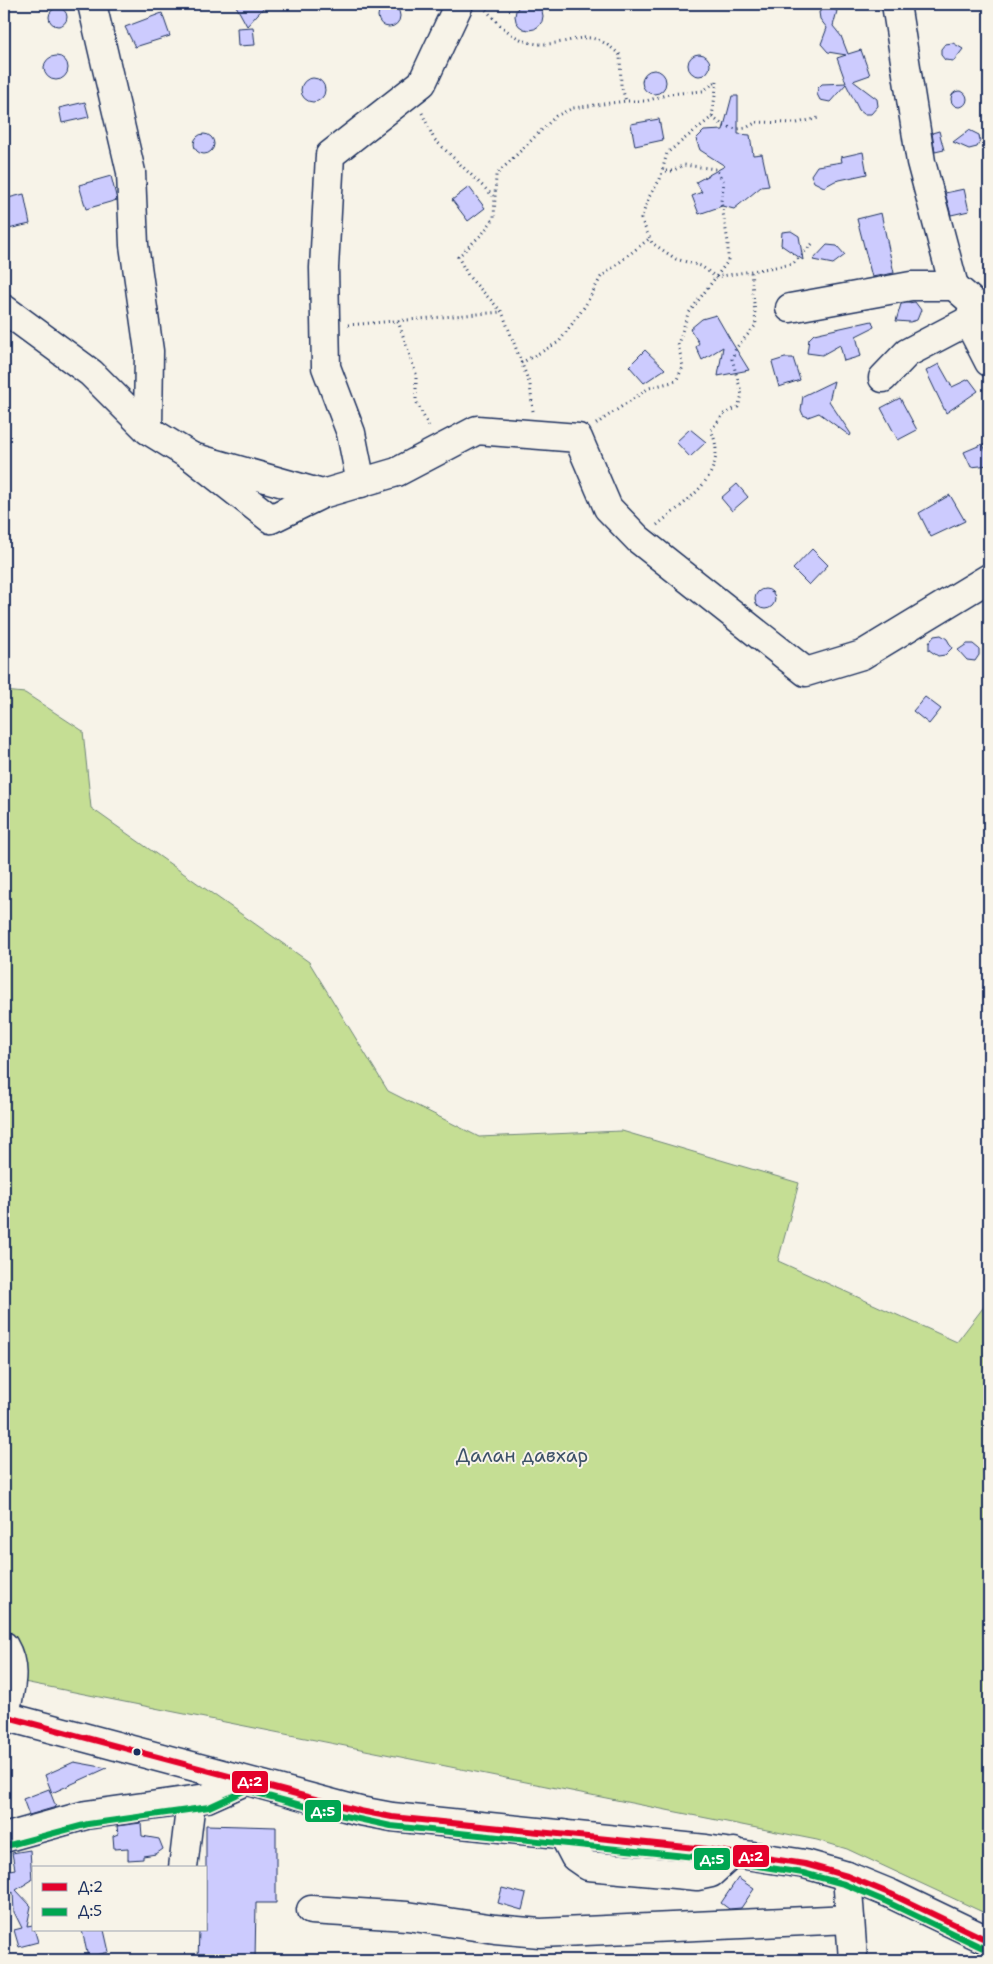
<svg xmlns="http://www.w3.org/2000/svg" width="993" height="1964" font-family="'Shantell Sans',sans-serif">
  <rect width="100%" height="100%" fill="#f7f3e8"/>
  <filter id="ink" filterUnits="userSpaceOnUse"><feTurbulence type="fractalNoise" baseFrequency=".02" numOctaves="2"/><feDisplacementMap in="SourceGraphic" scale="10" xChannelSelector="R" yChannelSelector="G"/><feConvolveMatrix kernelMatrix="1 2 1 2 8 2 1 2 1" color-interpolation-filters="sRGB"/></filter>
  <g filter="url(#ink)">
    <polygon fill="#c5de94" stroke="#708679" points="4,691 25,693 83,731 91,808 309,962 388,1091 479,1137 622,1131 799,1183 778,1261 957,1342 989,1300 989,1915 847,1849 817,1840 4,1678"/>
    <g fill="#cccbfe" stroke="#1b2f5e">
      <circle cx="529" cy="16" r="14"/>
      <polygon points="235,4 267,4 247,26"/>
      <circle cx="389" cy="16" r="11"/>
      <polygon points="828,6 837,11 833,26 841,36 848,54 861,50 870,75 853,81 877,99 878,106 871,114 864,114 859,110 846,84 830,102 820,100 817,94 818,88 822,84 846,83 837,58 846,55 828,52 821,44 827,28 820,19 819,12"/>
      <circle cx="58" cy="17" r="9"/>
      <polygon points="162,13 170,36 135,47 125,27"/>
      <polygon points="253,27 255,45 238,46 237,28"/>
      <polygon points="953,43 963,49 954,61 945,60 941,55 941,49 945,44"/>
      <circle cx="699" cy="65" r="11"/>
      <circle cx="56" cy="68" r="12"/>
      <circle cx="654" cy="82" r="12"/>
      <circle cx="313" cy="90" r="12"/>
      <circle cx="959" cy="99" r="8"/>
      <polygon points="732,96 738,96 738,134 750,135 753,155 762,154 769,186 761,187 734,209 722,206 699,214 692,196 702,192 696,182 725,166 700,150 696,139 704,131 723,130"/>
      <polygon points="85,102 89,117 62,123 59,108"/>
      <polygon points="659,119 663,140 635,146 631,124"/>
      <polygon points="969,130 979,135 980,141 977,147 969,149 953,142"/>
      <polygon points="939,131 944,150 935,152 932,133"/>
      <circle cx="204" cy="144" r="10"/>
      <polygon points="863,152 867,174 835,181 824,187 814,182 811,175 817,166 842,162 841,157"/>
      <polygon points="111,176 117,200 86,209 79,185"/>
      <polygon points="469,187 485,208 468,221 452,200"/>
      <polygon points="964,189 969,211 951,215 945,193"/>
      <polygon points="24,194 30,224 4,230 4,199"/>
      <polygon points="881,213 894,273 872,277 857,219"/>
      <polygon points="791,231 799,236 803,260 781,245 782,232"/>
      <polygon points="827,245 837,246 845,255 833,264 813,260"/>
      <polygon points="915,302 921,310 917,320 910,322 896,321 901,304"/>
      <polygon points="716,315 731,341 749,370 718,376 723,347 702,360 696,347 699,343 690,329 702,319"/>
      <polygon points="872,321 874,327 856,336 861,356 844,361 840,345 822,355 807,353 809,339 814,334"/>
      <polygon points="645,350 665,369 644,383 629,366"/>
      <polygon points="785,358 793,358 800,380 779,387 772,362"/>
      <polygon points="939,364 952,387 969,379 978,391 946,413 926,371"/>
      <polygon points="834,381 829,401 851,434 850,436 819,413 808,417 803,415 801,410 803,396"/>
      <polygon points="900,398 917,430 898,440 881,408"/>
      <polygon points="690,429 706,442 690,457 676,442"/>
      <polygon points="983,444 989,458 989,465 971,467 964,452"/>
      <polygon points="737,484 748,497 732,511 721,498"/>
      <polygon points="950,495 965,521 931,537 919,513"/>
      <polygon points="812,549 828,565 809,585 793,569"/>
      <circle cx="765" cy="599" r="10"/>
      <polygon points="941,635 947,639 952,648 945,655 938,656 929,650 929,643 934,636"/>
      <polygon points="967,644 973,644 979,649 979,655 975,661 967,660 958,650"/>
      <polygon points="925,697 941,709 929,724 913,711"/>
      <polygon points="74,1762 107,1768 52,1793 45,1775"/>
      <polygon points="49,1789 56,1807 29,1815 23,1799"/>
      <polygon points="141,1823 142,1836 159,1839 163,1849 156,1854 143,1856 143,1859 128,1860 128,1848 114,1849 113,1836 118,1834 117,1826"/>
      <polygon points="206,1825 276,1827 276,1903 256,1903 255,1960 198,1960 199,1930 206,1930"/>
      <polygon points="30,1850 32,1880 16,1890 31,1906 27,1926 33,1925 38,1942 19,1947 14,1930 22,1928 14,1912 13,1892 4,1898 4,1871 15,1869 12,1853"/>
      <polygon points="738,1878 754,1889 741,1908 729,1909 721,1903"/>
      <polygon points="502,1888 526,1894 522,1910 498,1903"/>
      <polygon points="82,1930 104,1930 109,1952 88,1957"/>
    </g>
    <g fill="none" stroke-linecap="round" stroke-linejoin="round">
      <g stroke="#1b2f5e" stroke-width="31">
        <g id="minor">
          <polyline points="92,4 131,172 134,245 149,351 148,430"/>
          <polyline points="896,4 921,162 954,286"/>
          <polyline points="790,308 911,286 954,286 969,299 974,308 989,304"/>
          <polyline points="4,309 91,373 148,430 192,457"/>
          <polyline points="968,321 989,362"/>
          <polyline points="883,378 907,353 968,321 974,308"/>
          <polyline points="361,483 351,433 326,367 324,268 330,155 422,83 459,4"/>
          <polyline points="322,494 271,519 192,457 322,494 397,472 477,430 578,438 608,508 638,539 806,672 862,655 989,578"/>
          <path d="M4,1646C18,1670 9,1690 5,1716"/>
          <polyline points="4,1716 360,1811 392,1817 706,1849 805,1864 847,1876 891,1894 989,1941"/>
          <polyline points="563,1834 575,1857 588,1866 697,1876 711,1873 734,1852"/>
          <polyline points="4,1838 86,1815 207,1798 245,1781"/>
          <polyline points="183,1868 191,1801"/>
          <polyline points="847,1876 853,1960"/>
          <polyline points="311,1910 407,1916 495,1929 540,1933 850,1919"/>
        </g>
      </g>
      <g stroke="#1b2f5e" stroke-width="3" stroke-dasharray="1 4" stroke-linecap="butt">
        <path d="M483,6C498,25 519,46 546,44C582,42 588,26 620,55L621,85L626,101"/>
        <polyline points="717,81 712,117 667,153 660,179 649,197 641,219 652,243 676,259 701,266 716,277 793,264 813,243"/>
        <polyline points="422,113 434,139 493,196"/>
        <polyline points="712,117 724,126 736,129 746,128 757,122 797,123 819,118"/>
        <polyline points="398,321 416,374 416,401 430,429"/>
        <polyline points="348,325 501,312"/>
        <polyline points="521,363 559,342 585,306 601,277 650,238"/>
        <polyline points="533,411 530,385 502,312 469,277 458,257 483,233 494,218 496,175 556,116 573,108 626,101 646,101 669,94 703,91 717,81"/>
        <polyline points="596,424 649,388 676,381 683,367 678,344 688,314 728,261 728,242 721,201 724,182 716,169 684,165 672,171 662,171"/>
        <path d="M657,525C686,501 731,474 711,430L724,414L738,407L742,395L732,359L736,348L756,325L751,271"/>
      </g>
      <use href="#minor" stroke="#f7f3e8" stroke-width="28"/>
      <g stroke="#f7f3e8" stroke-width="10">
        <polyline id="bus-1" points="4,1716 360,1811 392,1817 706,1849 805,1864 847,1876 891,1894 989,1941"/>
      </g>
      <g stroke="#f7f3e8" stroke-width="10">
        <polyline id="bus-2" points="6,1846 88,1824 209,1807 246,1790 326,1812 391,1826 705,1858 803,1873 844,1884 887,1902 985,1949"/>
      </g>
      <use href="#bus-1" stroke="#e4002b" stroke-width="6"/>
      <use href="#bus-2" stroke="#00a651" stroke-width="6"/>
    </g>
  </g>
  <circle fill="#1b2f5e" stroke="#f7f3e8" stroke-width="2" cx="137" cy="1752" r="4.5"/>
  <g text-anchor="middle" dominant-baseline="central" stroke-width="4" stroke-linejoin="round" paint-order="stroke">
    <g font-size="19" fill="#3d5269" stroke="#f7f3e8">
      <text x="522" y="1455">Далан давхар</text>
    </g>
  </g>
  <g stroke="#f7f3e8" stroke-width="2">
    <rect x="231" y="1770" width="38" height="24" rx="5" fill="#e4002b"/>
    <rect x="304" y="1799" width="38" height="24" rx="5" fill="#00a651"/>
    <rect x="732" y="1844" width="38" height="24" rx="5" fill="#e4002b"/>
    <rect x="693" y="1847" width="38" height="24" rx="5" fill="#00a651"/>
  </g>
  <g font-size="14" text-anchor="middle" font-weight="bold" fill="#fff">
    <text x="250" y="1786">Д:2</text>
    <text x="323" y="1816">Д:5</text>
    <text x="751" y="1861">Д:2</text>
    <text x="712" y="1864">Д:5</text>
  </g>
  <rect width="993" height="1964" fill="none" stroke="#f7f3e8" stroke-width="20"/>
  <rect x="10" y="10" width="973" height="1944" fill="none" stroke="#1b2f5e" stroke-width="2" filter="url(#ink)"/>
  <rect x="32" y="1866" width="175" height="65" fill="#f7f3e8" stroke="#9fa5b1"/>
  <rect x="42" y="1883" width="25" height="8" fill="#e4002b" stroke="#9fa5b1"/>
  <text x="78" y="1892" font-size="15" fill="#1b2f5e">Д:2</text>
  <rect x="42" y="1908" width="25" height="8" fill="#00a651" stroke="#9fa5b1"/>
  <text x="78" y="1916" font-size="15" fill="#1b2f5e">Д:5</text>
</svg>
